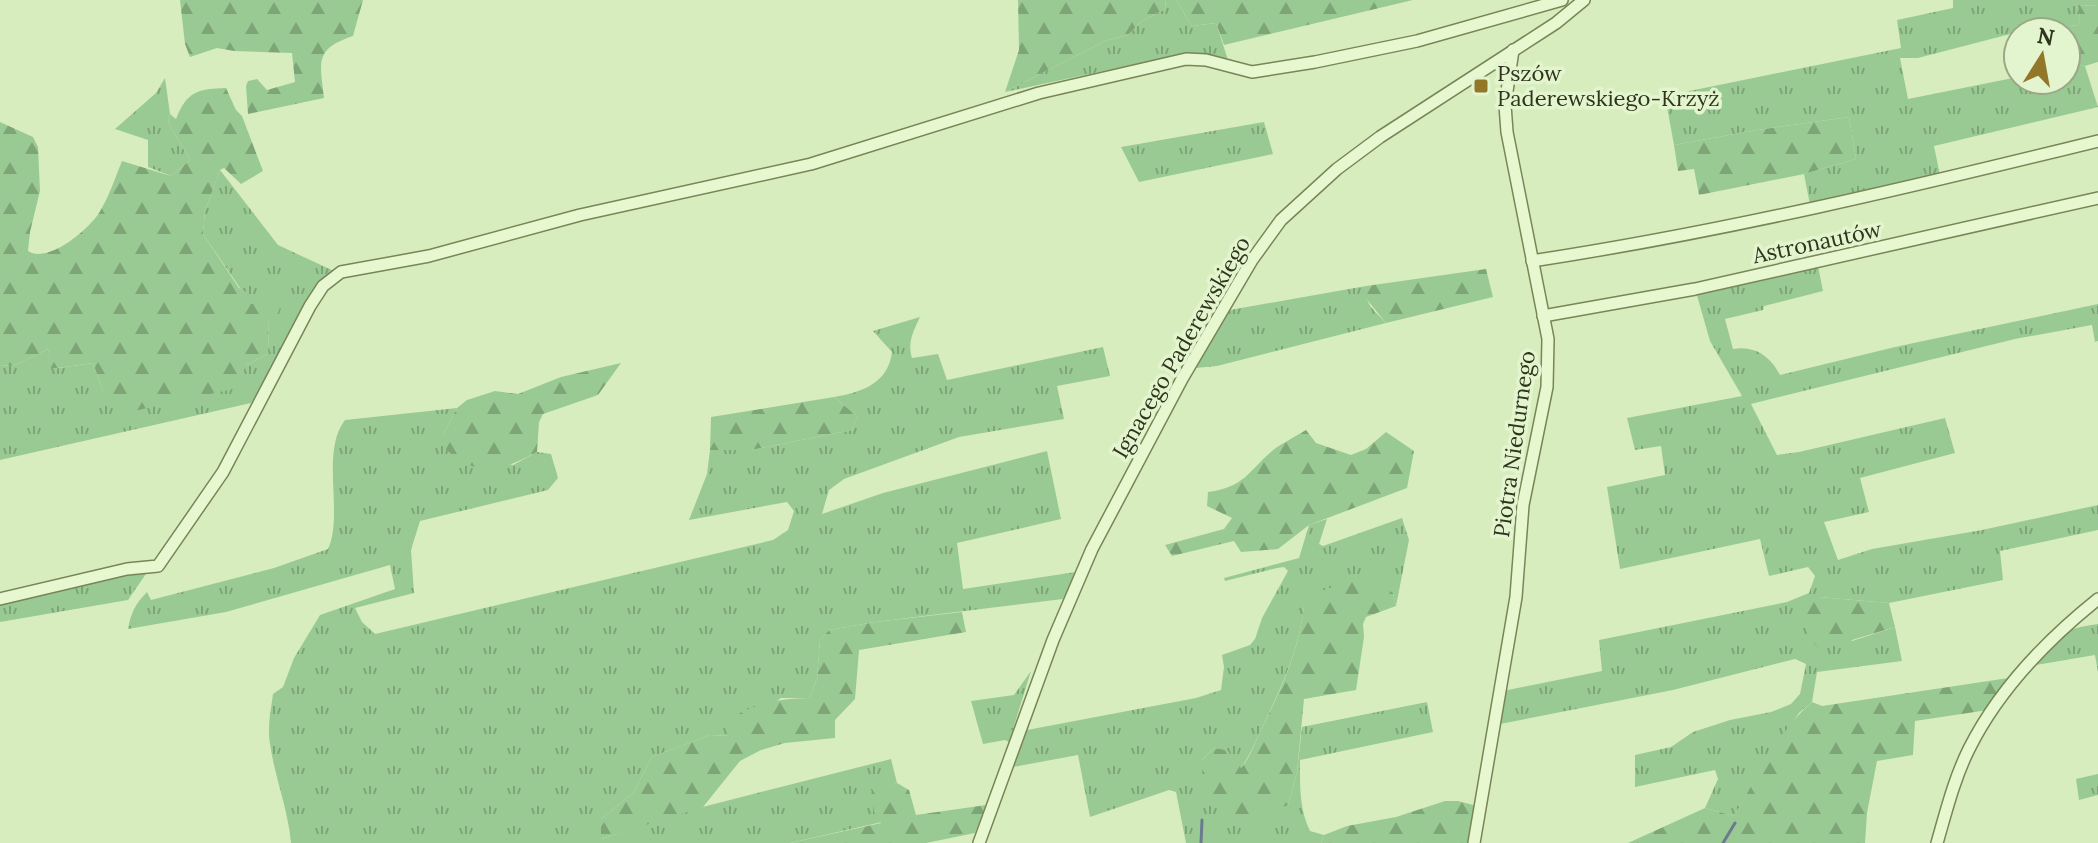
<svg xmlns="http://www.w3.org/2000/svg" width="2098" height="843" font-family="Lora,serif">
  <defs>
    <pattern id="grass-tufts" width="24" height="20" patternUnits="userSpaceOnUse" patternTransform="scale(2)"><rect width="24" height="20" fill="#9aca93"/><path d="M3 7l-1-3M5 7V3M7 7l1-3M15 17l-1-3M17 17v-4M19 17l1-3" fill="none" stroke="#7ea577"/></pattern>
    <pattern id="forest-firs" width="22" height="20" patternUnits="userSpaceOnUse" patternTransform="scale(2)"><rect width="22" height="20" fill="#9aca93"/><path d="M5 1l3.5 6h-7zM16 11l3.5 6h-7z" fill="#7ea577"/></pattern>
  </defs>
  <rect width="100%" height="100%" fill="#d8edbe"/>
  <g fill="url(#grass-tufts)">
    <polygon points="1166,0 1176,0 1192,26 1216,23 1228,60 1183,54 1005,92 1105,41 1128,35 1142,21 1165,9"/>
    <polygon points="1953,0 2098,0 2098,6 2078,5 2080,20 2078,25 2018,32 1918,58 1900,58 1908,99 2018,77 2018,80 2066,80 2066,61 2085,66 2098,107 1934,146 1940,175 1810,205 1804,174 1856,159 1849,117 1757,130 1674,145 1665,96 1901,48 1897,20 1953,8"/>
    <polygon points="165,78 170,114 168,122 190,160 171,176 148,167 148,140 115,129 156,93"/>
    <polygon points="1264,122 1273,154 1139,182 1121,147"/>
    <polygon points="220,170 278,245 336,272 251,403 0,460 0,365 13,366 48,349 52,369 93,363 103,391 246,365 268,354 269,317 264,304 251,304 203,234 205,211"/>
    <path d="M1818,266L1823,291L1764,306L1763,310L1725,319L1733,349C1755,345 1771,357 1780,375L1895,347L2098,304V341L2095,342L2092,325L2015,339L1751,404L1777,455L1799,452L1945,418L1955,453L1860,478L1869,512L1824,522L1838,560L1872,549L1982,530L2098,505V530L2000,551L2003,580L1889,603L1819,597L1852,641L1895,627L1902,661L1817,672L1812,702L1799,713L1779,742L1734,816L1705,808L1718,779L1715,770L1635,787V755L1671,747L1693,732L1730,720L1771,712L1791,704L1800,694L1806,664L1795,659L1673,690L1500,724L1503,691L1602,671L1599,640L1787,602L1809,593L1815,576L1808,567L1769,576L1760,539L1620,569L1607,487L1665,475L1661,446L1635,450L1627,418L1742,396L1710,341L1696,292Z"/>
    <path d="M1366,286C1363,303 1375,311 1386,323L1217,366L1196,368L1230,310Z"/>
    <path d="M920,317C914,330 907,342 912,358L938,354L947,380L1103,347L1110,376L1057,386L1064,419L959,437L844,479L829,490L822,514L883,493L1047,451L1061,519L957,543L963,589L1076,572L1063,599L875,622L829,630L820,640L817,679L809,698H781L730,736L710,735L652,757L633,793L601,819L602,839L671,815L891,759L897,783L871,790L882,822L790,843H291C288,809 275,778 270,744C267,727 271,710 273,694L283,687L294,658L320,615L395,589L390,565L226,612L128,629C131,613 135,604 147,592L151,600L274,568L328,549C344,514 320,452 345,420L457,408L443,435V447L513,465L537,452L551,454L558,478L548,490L420,521L411,550L414,593L355,608L362,622L375,634L773,540L788,530L794,511L787,502L689,520L707,474L710,450H751L852,430L857,416L834,397C863,392 888,383 892,352L873,331Z"/>
    <path d="M1402,518L1409,540L1396,606L1393,593L1304,606C1298,655 1281,687 1261,730C1254,744 1250,756 1240,769L1226,750L1214,748L1202,760L1288,805L1297,772L1302,727L1427,702L1433,732L1300,760C1300,785 1299,808 1310,831L1324,835L1321,843H1186L1176,792L1169,790L1090,817L1078,755L1013,767L1027,730L1196,698L1221,690L1224,667L1222,655L1250,645L1255,639L1262,618L1288,571L1284,567L1277,568L1225,581L1224,578L1299,558L1309,525L1327,519L1319,544L1323,546Z"/>
    <polygon points="148,571 128,600 0,622 0,603 94,580"/>
    <path d="M2098,624V672L2095,655L2036,665C2059,635 2061,629 2098,624Z"/>
    <polygon points="1031,671 1009,742 1005,740 983,744 971,701 1014,695"/>
    <polygon points="2098,774 2098,795 2079,800 2076,779"/>
  </g>
  <g fill="url(#forest-firs)">
    <path d="M180,0H363L353,36C314,49 320,62 324,98L248,114L246,86L248,81L257,79L267,90L295,82L292,53L234,51L217,48L190,57L185,44Z"/>
    <polygon points="1018,0 1166,0 1165,9 1142,21 1128,35 1105,41 1005,92 1019,50"/>
    <polygon points="1176,0 1413,0 1224,45 1216,23 1192,26"/>
    <polygon points="2078,5 2098,6 2098,62 2085,66 2066,61 2066,32 2026,31 2078,25 2080,20"/>
    <path d="M226,88L236,110L242,116L263,171L241,184L224,168L220,170L205,211L203,234L239,288L248,293L251,304H264L273,300L281,304L278,313L269,317L268,354L246,365L237,388L125,413L103,391L93,363L51,369L48,349L13,366L0,365V122L33,137L38,147L40,191L30,232L28,251C48,264 88,230 99,213C109,197 115,178 122,161L171,176L190,160L168,122L170,114L176,119C187,91 198,89 226,88Z"/>
    <polygon points="1849,117 1856,159 1804,174 1699,195 1694,169 1678,171 1674,145 1757,130"/>
    <polygon points="1486,269 1493,297 1386,323 1364,296 1366,286"/>
    <path d="M621,363L598,395L543,414L539,422L537,452C497,473 479,478 443,447V435L457,408L467,400L495,391L518,394L561,377Z"/>
    <polygon points="834,397 857,416 852,430 751,450 710,450 711,417"/>
    <path d="M1306,430L1316,443L1351,455L1366,449L1386,432L1414,451L1407,488L1309,525L1278,549L1241,552L1234,541L1172,556L1165,545L1224,529L1232,518L1207,506L1208,492C1244,487 1247,473 1272,451C1282,443 1295,437 1306,430Z"/>
    <path d="M1351,580L1377,581L1393,593L1396,606L1366,617L1363,624L1364,637L1356,690L1304,699L1297,772L1288,805L1260,815L1228,819L1203,792L1202,760L1214,748L1227,750L1241,768C1251,756 1254,744 1261,730C1282,687 1298,654 1304,606L1324,590Z"/>
    <path d="M1819,597L1889,603L1895,627L1819,650C1804,630 1797,615 1819,597Z"/>
    <path d="M962,612L966,632L859,650L855,699L835,720V738L785,743L761,750L740,761L703,807L601,839V819L633,793L652,757L710,735L729,736L728,720C757,702 776,699 809,698L817,679L820,640L829,630L875,622Z"/>
    <path d="M2015,677L1988,710L1915,721L1913,755L1877,761L1867,813L1865,843H1628L1705,808L1734,816C1757,778 1778,731 1812,702L1822,706Z"/>
    <polygon points="897,783 909,790 916,815 986,805 975,833 926,843 790,843 881,823 874,812 871,789"/>
    <polygon points="1445,801 1458,801 1477,806 1470,843 1321,843 1324,835 1347,826 1396,817"/>
  </g>
  <g fill="none" stroke-linecap="round" stroke-linejoin="round">
    <g stroke="#697b8c" stroke-width="3">
      <polyline points="1201,843 1202,820"/>
      <polyline points="1723,843 1735,823"/>
    </g>
    <g stroke="#788557" stroke-width="14">
      <g id="minor">
        <path d="M1532,261C1723,232 1911,187 2098,141"/>
        <polyline points="1543,316 1695,289 2098,198"/>
        <polyline points="0,599 127,569 158,566 223,472 310,306 323,286 341,272 429,256 580,215 811,164 1039,93 1186,59 1206,60 1252,72 1315,62 1417,41 1562,0"/>
        <polyline points="979,843 1053,640 1092,549 1182,379 1252,260 1281,220 1337,169 1380,137 1556,23 1584,0"/>
        <polyline points="1474,843 1516,597 1523,505 1547,387 1548,339 1507,132 1505,105 1513,50"/>
        <path d="M1937,843C1946,812 1954,779 1969,749C1998,691 2048,639 2098,599"/>
      </g>
    </g>
    <use href="#minor" stroke="#e7f8d1" stroke-width="11"/>
  </g>
  <rect fill="#937728" stroke="#e3f5ce" stroke-width="3" x="1473" y="78" width="16" height="16" rx="4"/>
  <g text-anchor="middle" dominant-baseline="central" stroke-width="7" stroke-linejoin="round" paint-order="stroke">
    <g font-size="22" fill="#2f341c" stroke="#e3f5ce" text-anchor="start">
      <text x="1497" y="73">Pszów<tspan x="1497" dy="25">Paderewskiego-Krzyż</tspan></text>
    </g>
    <g font-size="22" fill="#2f341c" stroke="#e3f5ce">
      <text transform="translate(1817 242) rotate(-12)">Astronautów</text>
      <text transform="translate(1181 347) rotate(-60)">Ignacego Paderewskiego</text>
      <text transform="translate(1514 444) rotate(-82)">Piotra Niedurnego</text>
    </g>
  </g>
  <g transform="translate(2042 56) rotate(11)"><circle r="38" fill="#e3f5ce" stroke="#9ba887" stroke-width="2"/>
  <path d="M0-6L14 30L0 20L-14 30Z" fill="#937728"/>
  <text y="-12" font-size="22" font-weight="bold" text-anchor="middle" fill="#2f341c">N</text>
  </g>
</svg>
